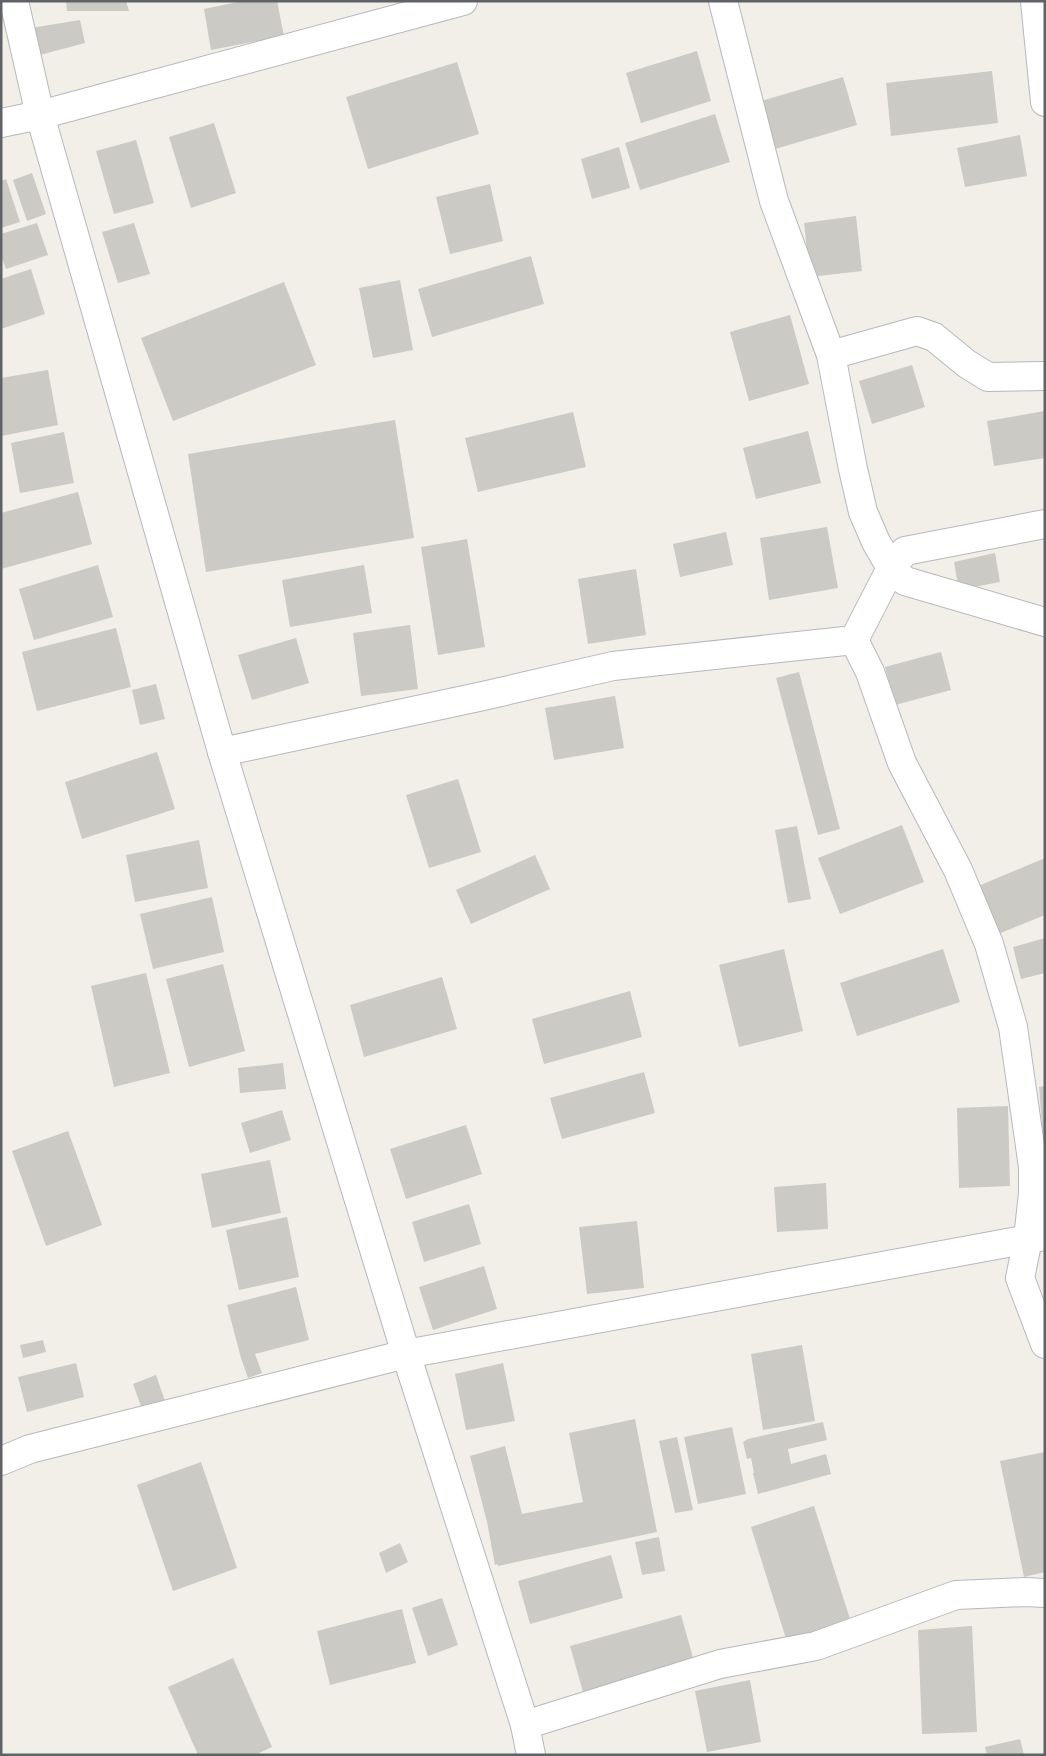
<svg xmlns="http://www.w3.org/2000/svg" width="1046" height="1756" font-family="'Asap Condensed',sans-serif">
  <rect width="100%" height="100%" fill="#f1efe8"/>
  <g fill="#cccac5">
    <polygon points="66,1 126,1 129,11 67,11"/>
    <polygon points="242,1 277,1 284,36 211,50 204,9"/>
    <polygon points="80,20 85,43 40,55 31,28"/>
    <polygon points="697,51 711,101 641,123 626,73"/>
    <polygon points="457,62 479,134 368,169 346,97"/>
    <polygon points="992,71 998,123 891,136 886,83"/>
    <polygon points="843,77 857,125 775,149 761,101"/>
    <polygon points="715,114 730,162 640,190 625,143"/>
    <polygon points="214,123 236,193 191,208 169,137"/>
    <polygon points="1020,135 1027,176 965,187 957,148"/>
    <polygon points="136,140 154,203 114,214 96,151"/>
    <polygon points="619,147 630,188 592,199 581,159"/>
    <polygon points="32,173 46,214 27,221 13,180"/>
    <polygon points="6,179 20,222 1,228 1,181"/>
    <polygon points="490,184 503,241 450,254 436,197"/>
    <polygon points="856,216 862,271 810,277 804,223"/>
    <polygon points="37,223 48,255 6,269 1,256 1,234"/>
    <polygon points="134,223 150,274 118,283 102,232"/>
    <polygon points="531,256 544,304 432,337 418,289"/>
    <polygon points="31,269 45,314 1,329 1,279"/>
    <polygon points="400,280 413,350 373,358 359,288"/>
    <polygon points="284,282 316,365 173,421 141,338"/>
    <polygon points="790,315 809,384 749,401 730,332"/>
    <polygon points="912,365 925,407 872,424 859,381"/>
    <polygon points="48,370 58,425 1,436 1,378"/>
    <polygon points="1045,411 1045,458 994,466 987,421"/>
    <polygon points="573,412 586,467 478,492 465,438"/>
    <polygon points="395,420 414,538 206,572 188,454"/>
    <polygon points="808,431 821,483 756,499 743,448"/>
    <polygon points="64,432 74,483 20,493 11,443"/>
    <polygon points="78,492 92,544 1,569 1,513"/>
    <polygon points="827,527 838,588 769,600 760,538"/>
    <polygon points="726,532 733,565 680,577 673,544"/>
    <polygon points="467,539 485,647 438,655 421,547"/>
    <polygon points="995,553 1000,582 959,590 954,562"/>
    <polygon points="98,565 113,617 34,640 19,589"/>
    <polygon points="364,565 372,613 290,627 282,580"/>
    <polygon points="636,569 646,635 588,644 578,579"/>
    <polygon points="410,625 418,689 361,696 353,633"/>
    <polygon points="116,628 131,687 37,711 22,652"/>
    <polygon points="296,638 309,683 252,700 238,655"/>
    <polygon points="941,652 951,690 895,705 885,667"/>
    <polygon points="799,672 840,829 818,835 776,678"/>
    <polygon points="156,684 165,719 140,725 132,690"/>
    <polygon points="615,696 624,748 554,760 545,708"/>
    <polygon points="157,752 175,809 82,839 65,782"/>
    <polygon points="458,779 481,852 429,868 406,795"/>
    <polygon points="902,825 924,882 840,914 818,858"/>
    <polygon points="797,826 811,899 788,903 775,830"/>
    <polygon points="199,840 208,888 135,902 126,855"/>
    <polygon points="535,855 550,889 471,924 456,890"/>
    <polygon points="1045,858 1045,915 996,935 976,887"/>
    <polygon points="212,897 224,952 153,969 140,914"/>
    <polygon points="1045,938 1045,973 1021,979 1013,947"/>
    <polygon points="784,949 803,1031 739,1047 719,965"/>
    <polygon points="943,949 960,1002 857,1036 840,983"/>
    <polygon points="223,964 245,1051 189,1067 166,979"/>
    <polygon points="146,973 170,1073 114,1087 91,986"/>
    <polygon points="442,977 457,1029 364,1057 350,1005"/>
    <polygon points="630,991 642,1037 544,1064 532,1019"/>
    <polygon points="283,1063 286,1089 240,1093 238,1068"/>
    <polygon points="644,1072 655,1113 562,1139 550,1098"/>
    <polygon points="1045,1086 1045,1139 1043,1139 1039,1087"/>
    <polygon points="1008,1106 1010,1186 959,1188 957,1108"/>
    <polygon points="282,1110 291,1140 250,1153 241,1123"/>
    <polygon points="466,1125 482,1174 406,1199 390,1149"/>
    <polygon points="68,1131 102,1225 46,1246 12,1151"/>
    <polygon points="270,1160 281,1213 212,1228 201,1174"/>
    <polygon points="826,1183 828,1229 777,1232 774,1187"/>
    <polygon points="469,1204 481,1244 424,1262 412,1222"/>
    <polygon points="287,1217 299,1277 239,1290 226,1230"/>
    <polygon points="637,1221 644,1288 587,1294 579,1227"/>
    <polygon points="484,1266 497,1309 433,1330 419,1287"/>
    <polygon points="296,1287 309,1340 255,1354 262,1373 248,1378 241,1358 227,1305"/>
    <polygon points="43,1340 46,1352 23,1358 20,1345"/>
    <polygon points="802,1345 815,1421 763,1430 751,1354"/>
    <polygon points="76,1363 84,1397 27,1412 18,1377"/>
    <polygon points="503,1363 515,1421 466,1430 455,1374"/>
    <polygon points="156,1375 165,1401 142,1409 133,1384"/>
    <polygon points="635,1419 657,1532 498,1566 498,1564 495,1565 487,1522 470,1456 505,1446 522,1514 583,1502 569,1433"/>
    <polygon points="823,1422 827,1440 788,1449 791,1464 826,1454 831,1474 758,1494 753,1473 754,1473 751,1458 747,1459 743,1442 748,1439"/>
    <polygon points="732,1427 746,1494 698,1504 684,1437"/>
    <polygon points="677,1437 693,1510 675,1513 659,1441"/>
    <polygon points="1045,1452 1045,1572 1024,1577 1000,1461"/>
    <polygon points="201,1462 237,1568 173,1591 137,1485"/>
    <polygon points="814,1506 851,1622 787,1642 751,1527"/>
    <polygon points="659,1537 665,1571 642,1575 635,1542"/>
    <polygon points="400,1543 408,1562 386,1573 379,1553"/>
    <polygon points="611,1555 623,1598 530,1624 518,1581"/>
    <polygon points="442,1598 458,1645 428,1656 412,1608"/>
    <polygon points="402,1609 416,1663 330,1685 317,1631"/>
    <polygon points="681,1615 694,1661 583,1692 570,1646"/>
    <polygon points="972,1626 977,1732 922,1734 918,1630"/>
    <polygon points="233,1658 272,1747 255,1755 198,1755 168,1687"/>
    <polygon points="750,1680 761,1742 707,1752 695,1691"/>
    <polygon points="1020,1739 1024,1755 987,1755 985,1747"/>
  </g>
  <g fill="none" stroke-linecap="round" stroke-linejoin="round">
    <g stroke="#b5b8bc" stroke-width="30">
      <g id="street">
        <polyline points="14,1 40,115 222,752 406,1354 525,1725 531,1755"/>
        <polyline points="723,1 774,201 831,355 853,469 863,512 876,542 891,568 905,581 1045,622"/>
        <polyline points="1035,1 1045,102"/>
        <polyline points="1,123 40,115 463,1"/>
        <polyline points="831,355 917,331 934,337 967,364 988,377 1045,376"/>
        <polyline points="854,640 870,672 902,763 958,870 989,944 1013,1027 1033,1167 1033,1193 1028,1239 1020,1278 1045,1344"/>
        <polyline points="854,640 891,568 905,551 1045,524"/>
        <polyline points="222,752 483,696 613,666 854,640"/>
        <polyline points="1,1461 30,1449 406,1354 1045,1236"/>
        <polyline points="525,1725 720,1664 816,1646 956,1595 1025,1592 1045,1593"/>
      </g>
    </g>
    <use href="#street" stroke="#fff" stroke-width="28"/>
  </g>
  <rect width="1046" height="1756" fill="none" stroke="#5f6368" stroke-width="5"/>
</svg>
